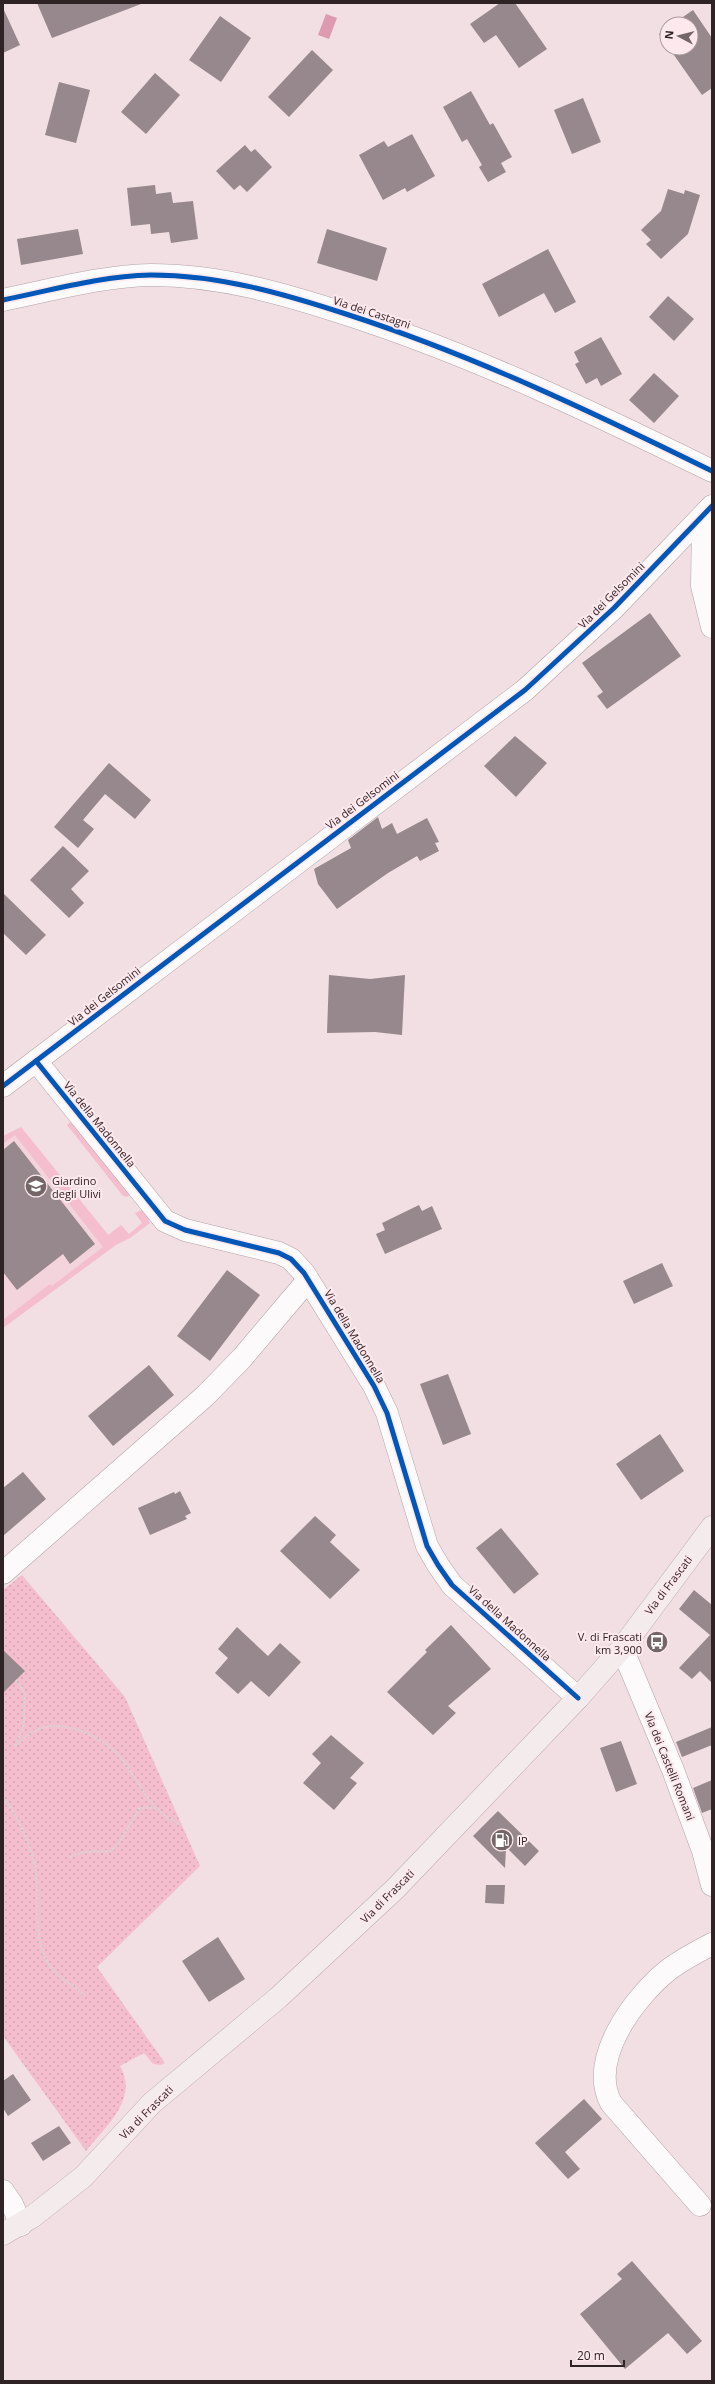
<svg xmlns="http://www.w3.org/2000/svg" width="715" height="2384" font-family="'Open Sans',sans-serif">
  <defs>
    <pattern id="park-dots" width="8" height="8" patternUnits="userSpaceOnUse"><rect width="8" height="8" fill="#f5bece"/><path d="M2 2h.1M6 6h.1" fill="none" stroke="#d2a3b1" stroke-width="1.8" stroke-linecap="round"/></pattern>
  </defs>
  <rect width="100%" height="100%" fill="#f1dfe4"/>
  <polygon fill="#f3d3dc" points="21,1127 116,1244 3,1328 3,1136"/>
  <g fill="#f5bece">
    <polygon points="73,1120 130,1194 128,1197 123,1196 67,1125"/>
    <polygon points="21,1127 108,1235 121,1225 129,1234 142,1223 135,1213 142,1210 151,1217 148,1220 150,1223 130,1238 116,1245 3,1328 3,1320 50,1284 52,1286 103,1247 15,1135 3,1144 3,1136"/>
  </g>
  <path fill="url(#park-dots)" d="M22,1575L125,1697L200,1866L97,1967L165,2063L161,2065L153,2064L144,2053L120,2066C139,2099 106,2126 86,2151L3,2036V1590Z"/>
  <polygon fill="#de9ab0" points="326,14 337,18 329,39 318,35"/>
  <g fill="#96888c">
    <polygon points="37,3 140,3 141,4 52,38"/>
    <polygon points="500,3 515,3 547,49 519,68 496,35 484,43 470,24"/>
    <polygon points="3,8 20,45 3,53"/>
    <polygon points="693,10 712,38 712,88 702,95 669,48 691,48 691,24 673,24"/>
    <polygon points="220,16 251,38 221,82 189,60"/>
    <polygon points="667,28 667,45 659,34"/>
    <polygon points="312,50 333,70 289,117 268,97"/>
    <polygon points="155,73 180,95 146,134 121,112"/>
    <polygon points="59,82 90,90 76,143 45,135"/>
    <polygon points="471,91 490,125 493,123 512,157 501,163 506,172 488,182 479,167 482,165 467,139 462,142 443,107"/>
    <polygon points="583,98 601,142 572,154 554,110"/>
    <polygon points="412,134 435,176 407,192 405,188 383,200 359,155 384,141 388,147"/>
    <polygon points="245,145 251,152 255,149 272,167 247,192 240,185 234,190 216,171"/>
    <polygon points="155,185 156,194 171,192 173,203 193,201 198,239 171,243 169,232 151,234 150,224 131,226 127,188"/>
    <polygon points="668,189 684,194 685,190 700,195 688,234 661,259 646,244 651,240 641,230 661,211"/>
    <polygon points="78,229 83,254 21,265 17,239"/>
    <polygon points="327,229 387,248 377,281 317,263"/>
    <polygon points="548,249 576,302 555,313 544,293 499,317 482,284"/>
    <polygon points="668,296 694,319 674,341 649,317"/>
    <polygon points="601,337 622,374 601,386 597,378 586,384 575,364 579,362 574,352"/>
    <polygon points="654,373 679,396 654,423 629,400"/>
    <polygon points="650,613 681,656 607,709 597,696 603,692 582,663"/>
    <polygon points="515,736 547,763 516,797 484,766"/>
    <polygon points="109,763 151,800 135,819 105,794 83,820 94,829 78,848 54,827"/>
    <polygon points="378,817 382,829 392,823 397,834 427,818 439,842 435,843 439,851 420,861 417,856 388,873 337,909 318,884 314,869 351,848 348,840"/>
    <polygon points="63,846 89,871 71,889 84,903 69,918 30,880"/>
    <polygon points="3,893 46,935 26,955 3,933"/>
    <polygon points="329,975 370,979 405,975 402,1035 375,1032 327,1033"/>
    <polygon points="14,1141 95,1244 70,1264 63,1254 17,1290 3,1272 3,1150"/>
    <polygon points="419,1205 422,1211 432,1206 442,1229 385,1254 376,1234 385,1230 382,1223"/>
    <polygon points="662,1263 673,1286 634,1304 623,1281"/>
    <polygon points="227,1270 260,1295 210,1361 177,1336"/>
    <polygon points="149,1365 174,1395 113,1446 88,1416"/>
    <polygon points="448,1374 471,1434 443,1445 420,1384"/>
    <polygon points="660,1434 684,1471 641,1500 616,1464"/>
    <polygon points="23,1472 46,1499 3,1536 3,1488"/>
    <polygon points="180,1491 191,1513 185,1516 187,1519 150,1535 138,1508 174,1492 175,1494"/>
    <polygon points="315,1516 336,1535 330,1542 360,1570 330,1599 280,1551"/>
    <polygon points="501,1528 539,1574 514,1594 476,1548"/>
    <polygon points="694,1590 712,1605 712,1683 700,1671 692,1679 679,1668 710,1635 679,1609"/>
    <polygon points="451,1625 491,1669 448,1706 456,1713 433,1735 387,1692 427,1652 425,1650"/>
    <polygon points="237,1627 268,1656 280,1643 301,1662 269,1697 251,1681 238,1694 215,1673 228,1658 218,1649"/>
    <polygon points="3,1650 25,1671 3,1693"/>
    <polygon points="712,1727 712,1745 682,1757 676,1742"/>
    <polygon points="331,1735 364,1763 350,1778 357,1783 334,1810 303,1783 321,1763 312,1754"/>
    <polygon points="621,1741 637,1784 616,1792 600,1748"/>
    <polygon points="712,1780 712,1809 702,1813 693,1788"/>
    <polygon points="498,1811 539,1851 525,1866 506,1847 505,1868 473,1836"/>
    <polygon points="486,1885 505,1885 504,1904 485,1903"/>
    <polygon points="218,1937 245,1979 209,2002 182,1961"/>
    <polygon points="13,2074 31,2100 8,2116 3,2108 3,2081"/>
    <polygon points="584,2099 602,2119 565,2152 580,2169 568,2179 535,2143"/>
    <polygon points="59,2126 71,2143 43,2161 31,2143"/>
    <polygon points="632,2261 702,2341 687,2354 668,2333 625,2369 580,2314 622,2279 617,2274"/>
  </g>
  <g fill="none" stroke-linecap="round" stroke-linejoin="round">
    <g stroke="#b1a2a6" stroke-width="23">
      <g id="minor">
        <path d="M3,300C52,290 101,276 151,275C220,275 285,294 349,315C475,356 594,413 712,471"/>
        <polyline points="703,516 702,586 712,627"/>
        <polyline points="36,1061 165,1221 185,1230 279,1253 291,1259 304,1273 374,1386 387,1413 427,1546 438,1565 452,1585 578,1698"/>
        <polyline points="3,1086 525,690 614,608 712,506"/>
        <polyline points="3,1573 205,1396 242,1358 308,1280"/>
        <polyline points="622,1648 673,1770 703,1851 712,1885"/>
        <polyline points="3,2191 12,2204 21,2225"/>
        <path d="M700,2205L611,2103C588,2059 634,1998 667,1971C681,1960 697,1952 712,1944"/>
      </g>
    </g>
    <g stroke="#c1abb2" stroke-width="23">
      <polyline id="major" points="3,2234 32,2217 83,2177 152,2103 279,1997 395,1889 578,1698 622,1648 712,1527"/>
    </g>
    <g stroke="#d8d3d5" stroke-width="2.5" stroke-dasharray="2 2" stroke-linecap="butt">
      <path d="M16,1680L25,1693L24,1724L16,1745C23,1740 31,1732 39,1729C66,1719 104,1737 121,1758C141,1783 150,1812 182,1825"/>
      <path d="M3,1797C21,1820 35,1853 37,1882C39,1911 33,1939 50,1966C58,1979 74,1984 85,1996"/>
      <polyline points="70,1857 84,1852 111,1851 119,1843 139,1809 149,1807 157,1809"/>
    </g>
    <use href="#minor" stroke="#fdfafb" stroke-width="22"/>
    <use href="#major" stroke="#f4ebed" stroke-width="22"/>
    <g stroke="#fde8ed" stroke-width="8">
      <g id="cycleway">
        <path d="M3,300C52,290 101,276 151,275C220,275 285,294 349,315C475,356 594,413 712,471"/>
        <polyline points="36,1061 165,1221 185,1230 279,1253 291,1259 304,1273 374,1386 387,1413 427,1546 438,1565 452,1585 578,1698"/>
        <polyline points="3,1086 525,690 614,608 712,506"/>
      </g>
    </g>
    <use href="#cycleway" stroke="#0057b8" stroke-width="5"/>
  </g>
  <defs>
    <g id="school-disc" transform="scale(1.15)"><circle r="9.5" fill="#736568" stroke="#fde8ed"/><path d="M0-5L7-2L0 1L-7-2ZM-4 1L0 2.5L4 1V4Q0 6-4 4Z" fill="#fff"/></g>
    <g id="bus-disc" transform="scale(1.15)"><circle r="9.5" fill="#736568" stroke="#fde8ed"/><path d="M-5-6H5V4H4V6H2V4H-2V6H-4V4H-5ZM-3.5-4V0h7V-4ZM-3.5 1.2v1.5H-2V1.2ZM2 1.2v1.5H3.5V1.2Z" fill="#fff"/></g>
    <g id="fuel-disc" transform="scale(1.15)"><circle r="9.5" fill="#736568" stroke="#fde8ed"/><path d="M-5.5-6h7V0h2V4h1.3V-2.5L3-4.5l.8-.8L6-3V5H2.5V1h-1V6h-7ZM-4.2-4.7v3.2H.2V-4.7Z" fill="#fff"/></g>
  </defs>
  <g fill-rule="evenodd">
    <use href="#school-disc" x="36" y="1186"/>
    <use href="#bus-disc" x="657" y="1642"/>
    <use href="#fuel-disc" x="502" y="1840"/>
  </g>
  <g text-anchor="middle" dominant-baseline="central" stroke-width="4" stroke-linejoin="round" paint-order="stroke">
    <g font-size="11" fill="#2f2326" stroke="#fde8ed">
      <text transform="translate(372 312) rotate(18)">Via dei Castagni</text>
      <text transform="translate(611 595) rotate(-45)">Via dei Gelsomini</text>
      <text transform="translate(362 800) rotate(-37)">Via dei Gelsomini</text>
      <text transform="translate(104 996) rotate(-38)">Via dei Gelsomini</text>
      <text transform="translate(100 1124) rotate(51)">Via della Madonnella</text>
      <text transform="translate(355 1336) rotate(59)">Via della Madonnella</text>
      <text transform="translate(668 1585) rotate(-53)">Via di Frascati</text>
      <text transform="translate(510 1623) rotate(42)">Via della Madonnella</text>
      <text transform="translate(670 1766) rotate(68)">Via dei Castelli Romani</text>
      <text transform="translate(387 1896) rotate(-45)">Via di Frascati</text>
      <text transform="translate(146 2112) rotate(-45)">Via di Frascati</text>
    </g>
    <g font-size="11" fill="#2f2326" stroke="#fde8ed" text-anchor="start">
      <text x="52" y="1180">Giardino<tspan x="52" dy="13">degli Ulivi</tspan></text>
      <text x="642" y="1636" text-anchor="end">V. di Frascati<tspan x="642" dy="13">km 3,900</tspan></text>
      <text x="518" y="1840">IP</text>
    </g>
  </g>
  <rect width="715" height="2384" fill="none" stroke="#2f2326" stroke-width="8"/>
  <g transform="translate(679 36) rotate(277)"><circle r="19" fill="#fde8ed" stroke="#ab999d"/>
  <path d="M0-3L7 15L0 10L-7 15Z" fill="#736568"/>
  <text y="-6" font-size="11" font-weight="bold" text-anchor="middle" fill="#2f2326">N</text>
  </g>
  <path d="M571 2360v6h53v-6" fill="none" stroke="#2f2326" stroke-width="2"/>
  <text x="577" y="2360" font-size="12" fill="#2f2326" stroke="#fde8ed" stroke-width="3" paint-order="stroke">20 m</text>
</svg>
